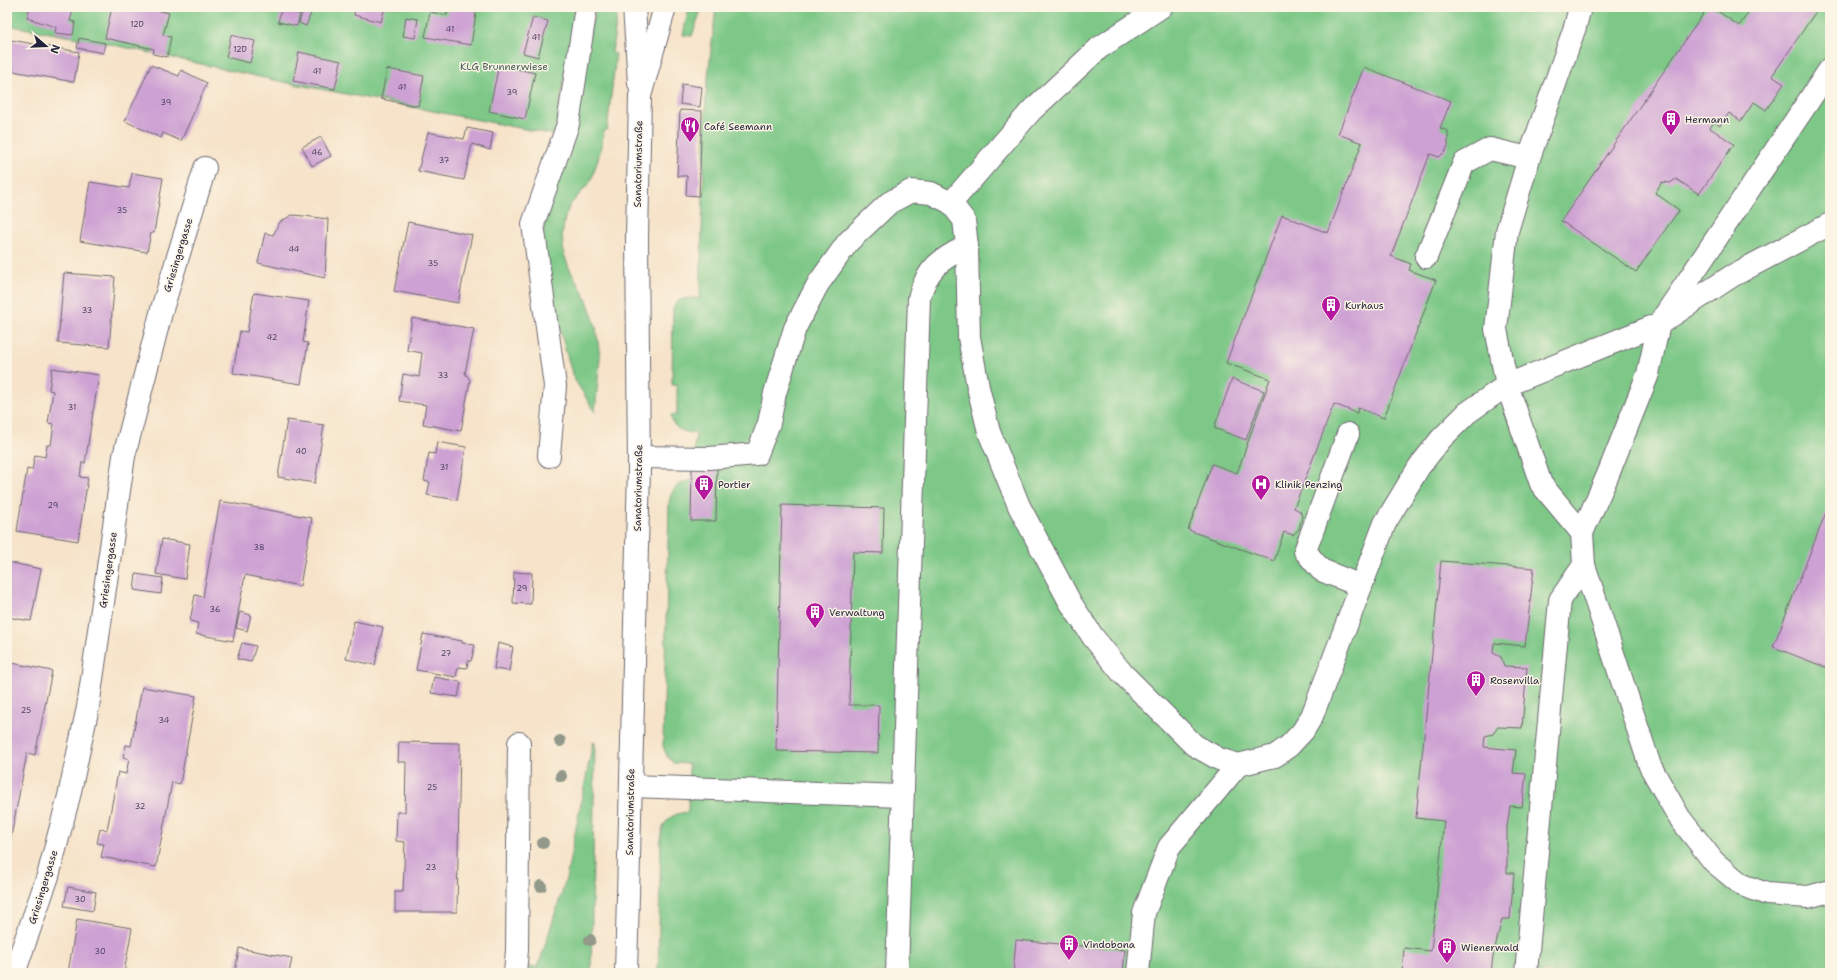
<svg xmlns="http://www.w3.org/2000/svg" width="1837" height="980" font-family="'Shantell Sans',sans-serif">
  <rect width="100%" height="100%" fill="#fcf5e5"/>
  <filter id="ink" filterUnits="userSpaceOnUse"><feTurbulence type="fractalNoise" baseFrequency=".025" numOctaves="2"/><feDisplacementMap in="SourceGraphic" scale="8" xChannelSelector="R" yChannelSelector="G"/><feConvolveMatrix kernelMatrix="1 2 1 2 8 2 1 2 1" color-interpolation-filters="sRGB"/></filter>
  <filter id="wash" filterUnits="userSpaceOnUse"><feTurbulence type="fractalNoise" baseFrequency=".012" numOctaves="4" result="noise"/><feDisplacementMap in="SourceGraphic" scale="16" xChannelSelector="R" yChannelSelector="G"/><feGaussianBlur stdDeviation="0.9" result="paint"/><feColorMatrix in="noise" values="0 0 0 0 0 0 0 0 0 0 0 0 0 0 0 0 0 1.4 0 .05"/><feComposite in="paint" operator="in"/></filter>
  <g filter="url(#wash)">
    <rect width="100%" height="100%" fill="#f6e3c9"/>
    <g fill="#7dc887" stroke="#507561">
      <polygon points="7,7 576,7 555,135 269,79 105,43 7,25"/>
      <polygon points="596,7 618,7 612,53 616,54 607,130 604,131 601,149 591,181 570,205 565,217 562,236 564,254 569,268 587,300 596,327 600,358 595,412 573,377 549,291 541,235"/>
      <polygon points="689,7 702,7 692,36 683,35"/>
      <path d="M716,7H1830V973H658L661,834C664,819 674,813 688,812L689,764L673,763L667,756L663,746L669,503C671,490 677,482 691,481L696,433C684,433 672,429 671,415H677V385H672L673,310C675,296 689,299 700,298L706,94Z"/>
      <polygon points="593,742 595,743 591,973 529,973 529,966 536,968 541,958 566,879"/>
    </g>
    <g id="blocks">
      <g fill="#cda1d3">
        <polygon points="30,7 74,7 70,21 75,22 73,35 55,33 56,27 27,18"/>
        <polygon points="112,7 144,7 169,13 163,35 171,37 167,57 153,54 154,49 105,38"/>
        <polygon points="355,7 385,7 381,22 354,15"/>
        <polygon points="449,7 477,7 471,45 425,37 430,12 447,15"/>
        <polygon points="1708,7 1712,7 1739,26 1752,7 1819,7 1772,76 1784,84 1766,110 1754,102 1741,121 1729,113 1720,126 1714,122 1710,128 1734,144 1699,194 1676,179 1670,183 1662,182 1655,193 1679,210 1636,272 1561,221"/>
        <polygon points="281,10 300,14 297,26 278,22"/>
        <polygon points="303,10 311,13 306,26 299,23"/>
        <polygon points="406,17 418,19 415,38 403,36"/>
        <polygon points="533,17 548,21 538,57 523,53"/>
        <polygon points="231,35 255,41 250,63 226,57"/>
        <polygon points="79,38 105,43 103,53 77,48"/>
        <polygon points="11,40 79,52 74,82 7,70"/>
        <polygon points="299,52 341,61 335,89 293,81"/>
        <polygon points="151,65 179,76 181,70 207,83 181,141 163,133 161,138 125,121"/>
        <polygon points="499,65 535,73 525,119 489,111"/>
        <polygon points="1364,67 1451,101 1440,128 1448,131 1448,146 1445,152 1439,157 1430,154 1391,256 1411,264 1409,270 1436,280 1384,418 1358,408 1357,413 1334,404 1294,508 1300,511 1302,517 1299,529 1293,535 1284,532 1274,561 1188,530 1212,464 1237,473 1270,379 1226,363 1282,215 1328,233 1362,143 1338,134"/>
        <polygon points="387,69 424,76 418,106 381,99"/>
        <polygon points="682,84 702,87 700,107 680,104"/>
        <polygon points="680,110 702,111 699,196 686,195 687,176 677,176"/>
        <polygon points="467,128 493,133 490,150 472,144 464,180 418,171 428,132 464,139"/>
        <polygon points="321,137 331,156 312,166 302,147"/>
        <polygon points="132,173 163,178 154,233 151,233 147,252 80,241 90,182 129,188"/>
        <polygon points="292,215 304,216 328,219 325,278 258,263 265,233 273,235 280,222"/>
        <polygon points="408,222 472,235 458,303 394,291"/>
        <polygon points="64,273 115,277 109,347 58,343"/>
        <polygon points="254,293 309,301 303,342 308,343 301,384 233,373 240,331 247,332"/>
        <polygon points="412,318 474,329 465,373 470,380 461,431 423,424 426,405 399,401 403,374 419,377 422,353 407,350"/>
        <polygon points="52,368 99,375 85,463 82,462 80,477 88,478 78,541 17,531 27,469 32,470 35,455 45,457 47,445 51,445 54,424 48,423 53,391 49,390"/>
        <polygon points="1232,379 1264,391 1246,440 1214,428"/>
        <polygon points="287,420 324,425 315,483 278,477"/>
        <polygon points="437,442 466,447 457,500 427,495 430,482 424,481 429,453 435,454"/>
        <polygon points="692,468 717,468 716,521 691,521"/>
        <polygon points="220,501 312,518 300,586 245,575 233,641 196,634 198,623 190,621 195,595 203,597"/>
        <polygon points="1830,502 1830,669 1773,647"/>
        <polygon points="782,505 884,508 883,553 853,552 849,705 879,705 878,753 776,751"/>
        <polygon points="162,539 190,544 185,579 156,574"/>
        <polygon points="1441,561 1534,568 1525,646 1494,643 1493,653 1501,657 1504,666 1527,667 1522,728 1498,727 1493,734 1485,736 1484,747 1516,750 1513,773 1526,774 1522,807 1510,806 1507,828 1507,873 1514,873 1510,919 1502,919 1493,956 1491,973 1402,973 1404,948 1431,951 1444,821 1416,818"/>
        <polygon points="7,562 41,569 31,621 7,617"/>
        <polygon points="514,572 532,573 531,604 513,603"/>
        <polygon points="136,574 163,578 161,594 134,590"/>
        <polygon points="240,612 251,615 247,631 236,628"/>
        <polygon points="354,621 383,627 375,665 346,659"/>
        <polygon points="423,634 462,641 462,643 475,645 471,661 468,661 467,668 458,667 456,677 416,670"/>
        <polygon points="242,643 256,646 251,662 237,659"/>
        <polygon points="498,643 513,647 509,671 494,669"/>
        <polygon points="7,662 52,671 35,755 27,753 11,837 7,836"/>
        <polygon points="434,677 461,682 458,697 431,693"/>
        <polygon points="142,687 196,696 180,784 172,782 156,867 101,857 104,844 97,843 100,829 107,830 118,772 126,774 129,759 123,757 126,745 131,746"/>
        <polygon points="399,742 460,743 457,912 395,912 395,892 403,892 405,842 396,841 397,812 405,812 406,762 398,762"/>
        <polygon points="68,887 96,892 93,911 64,906"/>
        <polygon points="77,919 132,928 124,973 68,973"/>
        <polygon points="1016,940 1125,950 1123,973 1013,973"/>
        <polygon points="239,948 292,958 289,973 235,973"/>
      </g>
    </g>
  </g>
  <g filter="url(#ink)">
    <use href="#blocks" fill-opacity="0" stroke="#6c666d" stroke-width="1"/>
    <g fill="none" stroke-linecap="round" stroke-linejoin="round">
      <g stroke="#6c666d" stroke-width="24">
        <g id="minor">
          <polyline points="634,7 639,83"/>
          <polyline points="1580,7 1575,27 1529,158 1507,231 1496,329 1507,385 1541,484 1582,533"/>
          <polyline points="1830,69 1659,324 1648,374 1607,477 1582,533 1584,565 1650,766 1679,817 1714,862 1742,885 1767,894 1808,897 1830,891"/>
          <polyline points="951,203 1031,111 1099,48 1161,7"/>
          <polyline points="1426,257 1464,163 1490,149 1529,158"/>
          <polyline points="1348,434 1305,551 1321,570 1361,586"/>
          <polyline points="549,456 555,386 533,224 568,124 586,7"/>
          <polyline points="639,457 709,458 757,454 769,423 775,393 795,328 818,284 848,242 889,203 911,191 931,193 951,203 964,220 967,246 969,337 978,387 989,432 1019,506 1070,602 1093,637 1123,674 1194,745 1219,759 1238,765 1275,756 1289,746 1303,731 1312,716 1385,523 1419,467 1441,439 1467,413 1507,385 1659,324 1732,276 1830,224"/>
          <polyline points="631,786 902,796"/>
          <polyline points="14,973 48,876 69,796 88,707 124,456 162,309 205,168"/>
          <polyline points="515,973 517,950 519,743"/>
          <polyline points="626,973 639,469 637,237 640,96 665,7"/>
          <path d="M897,973L919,298C927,268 941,259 967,246"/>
          <polyline points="1138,973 1144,913 1169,847 1238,765"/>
          <polyline points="1526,973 1560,600 1584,565"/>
        </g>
      </g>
      <use href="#minor" stroke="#fff" stroke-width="22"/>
    </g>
    <g fill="#93998a">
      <circle cx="560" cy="741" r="6"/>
      <circle cx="561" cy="776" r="6"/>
      <circle cx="543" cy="843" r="6"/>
      <circle cx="541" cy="886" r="6"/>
      <circle cx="590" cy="940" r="6"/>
    </g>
  </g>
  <defs>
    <g id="building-pin" transform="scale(1)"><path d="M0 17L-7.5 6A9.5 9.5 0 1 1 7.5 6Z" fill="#b5179e" stroke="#fcf5e5"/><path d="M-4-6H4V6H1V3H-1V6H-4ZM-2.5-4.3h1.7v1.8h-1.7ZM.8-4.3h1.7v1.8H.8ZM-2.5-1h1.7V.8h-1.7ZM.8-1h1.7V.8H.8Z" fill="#fff"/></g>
    <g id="restaurant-pin" transform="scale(1)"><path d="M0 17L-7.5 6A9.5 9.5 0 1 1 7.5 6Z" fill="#b5179e" stroke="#fcf5e5"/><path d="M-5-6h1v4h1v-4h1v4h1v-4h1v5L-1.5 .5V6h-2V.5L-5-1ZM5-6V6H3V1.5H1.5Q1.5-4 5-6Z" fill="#fff"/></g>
    <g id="hospital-pin" transform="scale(1)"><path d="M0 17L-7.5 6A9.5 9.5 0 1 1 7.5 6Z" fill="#b5179e" stroke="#fcf5e5"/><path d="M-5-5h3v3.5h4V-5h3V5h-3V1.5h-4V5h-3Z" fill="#fff"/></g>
  </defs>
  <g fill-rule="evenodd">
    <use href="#building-pin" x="1671" y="119"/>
    <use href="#restaurant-pin" x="690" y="126"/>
    <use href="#building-pin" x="1331" y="305"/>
    <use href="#building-pin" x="704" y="484"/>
    <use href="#hospital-pin" x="1261" y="484"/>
    <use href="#building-pin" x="815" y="612"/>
    <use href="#building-pin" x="1476" y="680"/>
    <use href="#building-pin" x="1069" y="944"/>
    <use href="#building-pin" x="1447" y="947"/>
  </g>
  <g text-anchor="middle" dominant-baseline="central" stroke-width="3" stroke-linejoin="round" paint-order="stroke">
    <g font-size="8" fill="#4d4261">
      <text x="137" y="24">12D</text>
      <text x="450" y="29">41</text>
      <text x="536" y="37">41</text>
      <text x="240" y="49">12D</text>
      <text x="317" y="71">41</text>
      <text x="402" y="87">41</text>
      <text x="512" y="92">39</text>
      <text x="166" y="102">39</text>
      <text x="317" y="152">46</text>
      <text x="444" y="160">37</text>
      <text x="122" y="210">35</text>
      <text x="294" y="249">44</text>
      <text x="433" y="263">35</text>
      <text x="87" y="310">33</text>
      <text x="272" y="337">42</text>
      <text x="443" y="375">33</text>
      <text x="72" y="407">31</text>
      <text x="301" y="451">40</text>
      <text x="444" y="467">31</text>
      <text x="53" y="505">29</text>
      <text x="259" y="547">38</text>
      <text x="522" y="588">29</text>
      <text x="215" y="609">36</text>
      <text x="446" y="653">27</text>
      <text x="26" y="710">25</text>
      <text x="164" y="720">34</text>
      <text x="432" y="787">25</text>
      <text x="140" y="806">32</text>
      <text x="431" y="867">23</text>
      <text x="80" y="899">30</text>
      <text x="100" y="951">30</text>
    </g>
    <g font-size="10" fill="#425c56" stroke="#fcf5e5">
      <text x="504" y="66">KLG Brunnerwiese</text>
    </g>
    <g font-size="10" fill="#22223b" stroke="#fcf5e5" text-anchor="start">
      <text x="1685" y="119">Hermann</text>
      <text x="704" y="126">Café Seemann</text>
      <text x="1345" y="305">Kurhaus</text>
      <text x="718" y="484">Portier</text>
      <text x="1275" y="484">Klinik Penzing</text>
      <text x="829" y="612">Verwaltung</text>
      <text x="1490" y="680">Rosenvilla</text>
      <text x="1083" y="944">Vindobona</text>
      <text x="1461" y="947">Wienerwald</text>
    </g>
    <g font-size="10" fill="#22223b" stroke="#fcf5e5">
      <text transform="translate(638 164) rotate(-89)">Sanatoriumstraße</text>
      <text transform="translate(178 255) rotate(-73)">Griesingergasse</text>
      <text transform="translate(638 488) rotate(-89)">Sanatoriumstraße</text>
      <text transform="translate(108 570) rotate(-82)">Griesingergasse</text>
      <text transform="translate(630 812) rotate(-89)">Sanatoriumstraße</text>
      <text transform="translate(43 887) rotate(-73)">Griesingergasse</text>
    </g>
  </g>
  <rect width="1837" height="980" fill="none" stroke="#fcf5e5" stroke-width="24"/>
  <g transform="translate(46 46) rotate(109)" stroke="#fcf5e5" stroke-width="3" paint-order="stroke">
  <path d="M0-3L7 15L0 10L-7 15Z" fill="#22223b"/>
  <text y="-6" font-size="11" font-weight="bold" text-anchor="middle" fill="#22223b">N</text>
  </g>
</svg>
